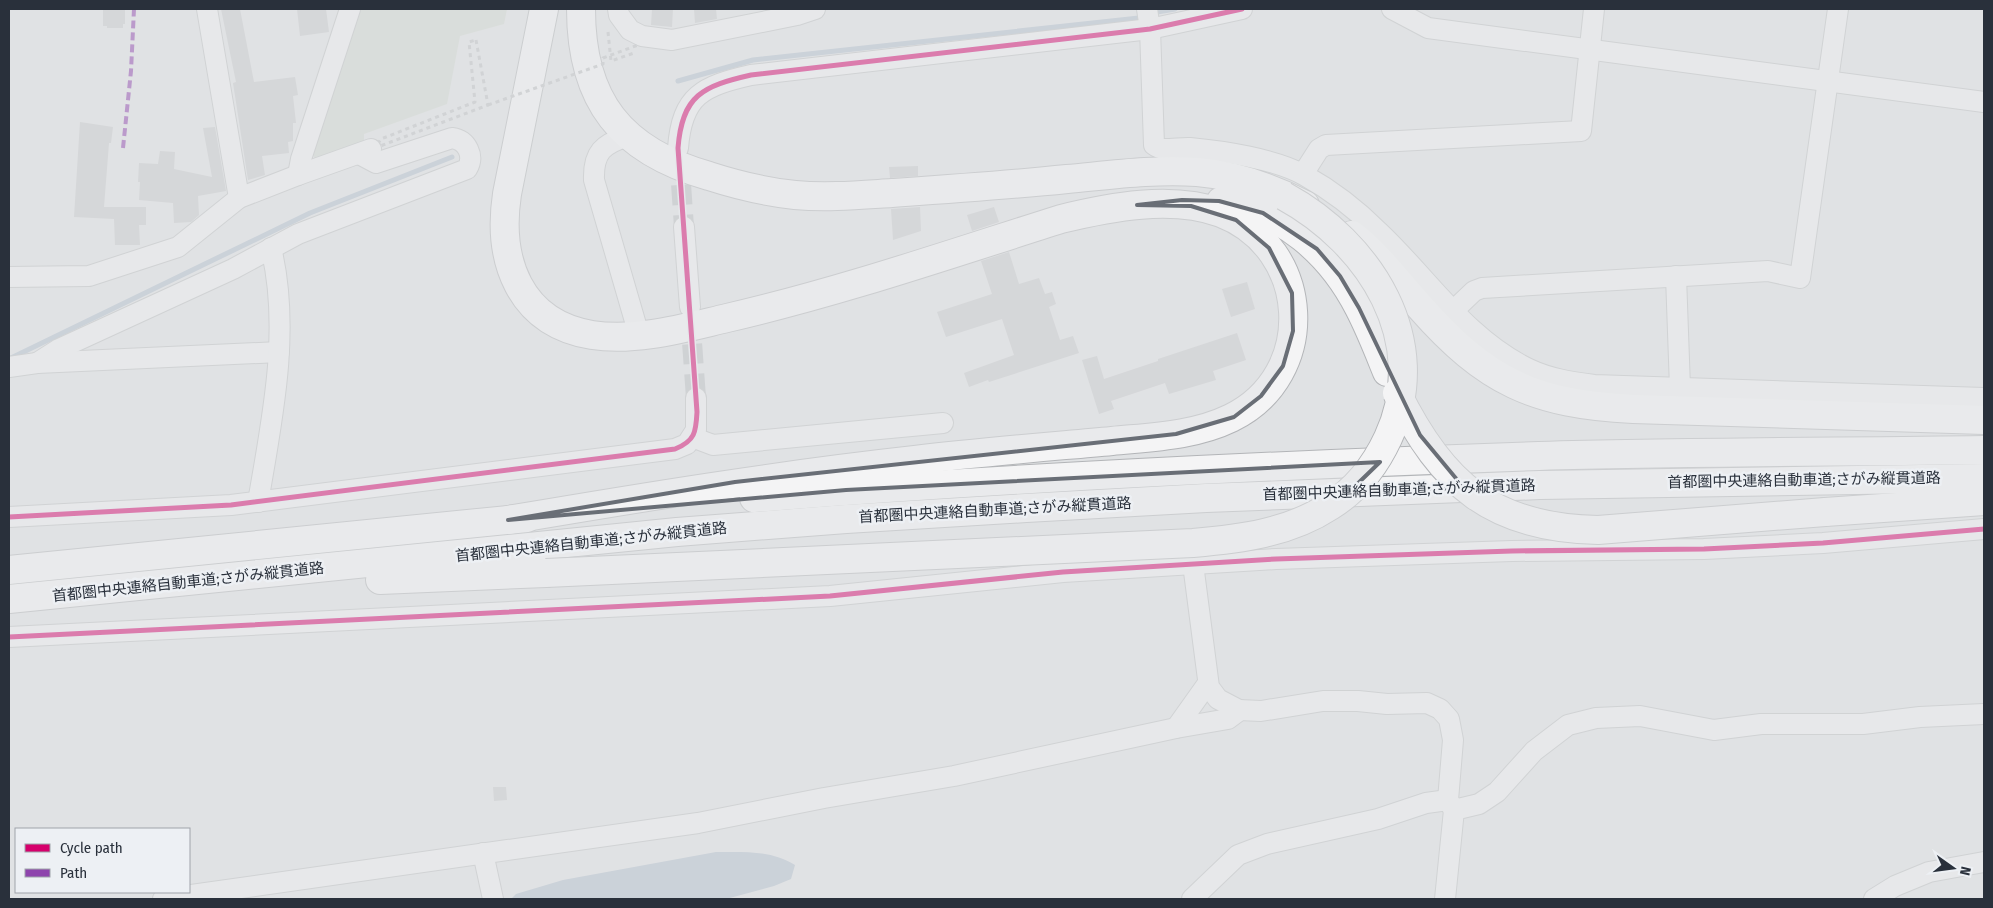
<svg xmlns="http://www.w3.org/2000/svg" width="1993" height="908" font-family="'Fira Sans Condensed','Noto Sans JP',sans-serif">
  <rect width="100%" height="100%" fill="#e0e2e4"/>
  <polygon fill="#d1d8d0" points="358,9 507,9 504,24 460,36 447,104 364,134 364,140 354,150 316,161 313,155"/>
  <path fill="#b1becc" d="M716,852C743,852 771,850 795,865L791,879L774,886L726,899H511L516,894L563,880Z"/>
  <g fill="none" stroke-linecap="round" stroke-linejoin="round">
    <g stroke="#b1becc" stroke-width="5">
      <polyline points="1157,12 1175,9"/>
      <polyline points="678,81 753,60 1139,18"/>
      <polyline points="11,358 310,213 452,157"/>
    </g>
  </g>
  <g fill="#c8cacc">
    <polygon points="103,9 125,9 125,24 123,24 123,28 107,28 107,26 103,26"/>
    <polygon points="221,9 240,9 254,82 295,77 298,95 293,96 296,123 293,123 293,141 288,142 289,153 262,156 265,175 248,180 233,83 236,82"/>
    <polygon points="297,9 326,9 329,32 300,36"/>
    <polygon points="652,9 673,9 672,27 651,25"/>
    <polygon points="694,9 716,9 717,19 695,23"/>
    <polygon points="80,122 113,127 111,143 109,143 104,207 146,207 146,225 139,225 140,245 115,245 114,219 74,217"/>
    <polygon points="215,127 226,191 198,196 199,215 191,222 174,223 173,203 139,200 140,182 138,182 139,163 158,164 160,151 175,152 174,169 212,177 203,128"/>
    <polygon points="918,166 918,176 890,178 889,167"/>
    <polygon points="920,207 921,231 893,240 891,209"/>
    <polygon points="994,207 999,222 972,231 967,215"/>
    <polygon points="1009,252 1019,284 1039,278 1045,294 1052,292 1056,304 1049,307 1060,340 1073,336 1079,353 989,382 988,380 969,387 964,373 1014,355 1002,319 946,337 937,312 992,294 981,261"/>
    <polygon points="1247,282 1255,309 1231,317 1222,289"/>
    <polygon points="1237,333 1246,360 1213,371 1216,380 1169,394 1165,383 1111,401 1114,409 1099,414 1082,360 1097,356 1104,379 1158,361 1158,359"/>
    <polygon points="493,787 506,787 507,800 494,801"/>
  </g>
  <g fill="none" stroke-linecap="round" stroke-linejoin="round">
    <g stroke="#bbbec2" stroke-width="20" stroke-dasharray="20 10" stroke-linecap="butt">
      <polyline points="679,155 684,227"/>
      <polyline points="690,314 696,398"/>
    </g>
    <g stroke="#bec0c2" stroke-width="22">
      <g id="minor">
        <polyline points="207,9 239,198"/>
        <polyline points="618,9 619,15 630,30 642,36 672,40 797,15 815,9"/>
        <path d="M1147,9L1150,29L1154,145C1164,153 1178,147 1190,148C1223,151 1275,159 1304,175C1331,190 1357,210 1379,232C1428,278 1466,339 1529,369C1550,379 1572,382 1594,385L1984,398"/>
        <polyline points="1392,9 1428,28 1984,102"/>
        <path d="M628,136C603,144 593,152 594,180L639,335"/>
        <path d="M678,148C682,95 703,86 751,75L1150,29L1242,9"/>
        <polyline points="1303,174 1319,149 1326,145 1581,131 1594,9"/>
        <polyline points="298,175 301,159 350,9"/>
        <polyline points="684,227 690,307"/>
        <polyline points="1676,276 1680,388"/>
        <polyline points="9,277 89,276 178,247 239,198 298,175 371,149"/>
        <polyline points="1453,311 1474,291 1482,288 1768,271 1800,278 1838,9"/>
        <path d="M37,363L59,349L233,269L298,234L467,169C475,156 467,140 452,138L376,163L359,154"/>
        <polyline points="9,367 37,363 279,352"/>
        <polyline points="692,437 713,445 943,423"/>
        <path d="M258,502C272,420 291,330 271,248"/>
        <polyline points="9,517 231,505 675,449 687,444 696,430 696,398"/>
        <polyline points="1193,564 1209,687 1218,699 1239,710 1261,711 1323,701 1358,701 1387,704 1427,703 1440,709 1449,719 1453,740 1448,800 1454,810"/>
        <polyline points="9,637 830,596 1063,572 1276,559 1512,551 1704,549 1823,543 1984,529"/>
        <polyline points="1176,728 1208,683"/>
        <polyline points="483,853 493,899"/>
        <polyline points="163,899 698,823 824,798 954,776 1176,728 1228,719 1240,710"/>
        <polyline points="1192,899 1238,855 1267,844 1378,819 1426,803 1448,800"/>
        <polyline points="1445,899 1454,810 1479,804 1497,792 1534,751 1568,725 1596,718 1640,716 1714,730 1761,724 1863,724 1920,717 1984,714"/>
        <polyline points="1874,899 1895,886 1929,872 1984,862"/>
      </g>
    </g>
    <g stroke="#b3b5b8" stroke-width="30">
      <g id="highway">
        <path d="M581,9C581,101 621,151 709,176C737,185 766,192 795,195C827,198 860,195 892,193C950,189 1009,185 1067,179C1111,175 1154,169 1197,172C1235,175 1272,188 1305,205"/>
        <path d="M1221,201C1283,211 1331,253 1359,308C1370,329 1378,350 1387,372"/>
        <path d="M1352,235C1378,255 1398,283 1420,307C1486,382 1534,404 1633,409L1984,420"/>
        <path d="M754,498C1015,477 1277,465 1539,456C1687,452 1836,452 1984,450"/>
        <polyline points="1825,512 1984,501"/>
        <path d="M508,520C644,497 779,475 915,460C981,452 1046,447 1112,441C1152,437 1194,436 1231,418C1319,375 1312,248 1221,213C1172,195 1110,207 1061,219C950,254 840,292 727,318C684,328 636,342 592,335C519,323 497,260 507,194L544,9"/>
        <polyline points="9,570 527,518"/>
        <polyline points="380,580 546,573"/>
        <polyline points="9,599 677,532 846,519 1026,508 1206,498 1540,485 1984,478"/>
      </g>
    </g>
    <g stroke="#bec0c3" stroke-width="3" stroke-dasharray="4 4" stroke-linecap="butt">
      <polyline points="608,32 611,61 634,53"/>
      <polygon points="476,40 488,105 375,148 381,139 475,102 469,42"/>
    </g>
    <use href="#minor" stroke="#eff0f1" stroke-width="20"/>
    <use href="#highway" stroke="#f4f4f5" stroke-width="28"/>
    <g stroke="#b3b5b8" stroke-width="30" stroke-linecap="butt">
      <g id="highway-bridge">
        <path d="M1397,393C1442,485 1493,528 1598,530L1825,512"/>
        <path d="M546,573L1193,543C1240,539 1289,533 1330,506C1356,490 1375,466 1388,438C1433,341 1370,243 1284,196"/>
      </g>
    </g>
    <polyline stroke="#bec0c3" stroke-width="3" stroke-dasharray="4 4" stroke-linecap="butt" points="488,105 603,64 603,58 638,45"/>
    <use href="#highway-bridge" stroke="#f4f4f5" stroke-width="28"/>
    <polyline stroke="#8e44ad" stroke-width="4" stroke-dasharray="8 4" stroke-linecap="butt" points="123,148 131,71 134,9"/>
    <g stroke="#edf0f4" stroke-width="8">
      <g id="cycleway">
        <path d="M9,517L231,505L675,449C695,441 696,432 697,412L678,148C682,95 703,86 751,75L1150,29L1242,9"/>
        <polyline points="9,637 830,596 1063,572 1276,559 1512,551 1704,549 1823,543 1984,529"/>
      </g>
    </g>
    <use href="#cycleway" stroke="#d6006c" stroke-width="5"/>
  </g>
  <path d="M0 0H1993V908H0ZM1182,200L1219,201L1263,213L1317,249L1340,276L1359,308L1420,435L1464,488L1349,492L1380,462L846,490L508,520L735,482L1176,434L1234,417L1261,396L1283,366L1293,331L1292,293L1269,248L1236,220L1191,206L1137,205Z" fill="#e0e2e4" fill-opacity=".55" fill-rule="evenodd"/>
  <path fill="none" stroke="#696e76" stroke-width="4" stroke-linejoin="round" d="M1182,200L1219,201L1263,213L1317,249L1340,276L1359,308L1420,435L1464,488L1349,492L1380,462L846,490L508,520L735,482L1176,434L1234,417L1261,396L1283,366L1293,331L1292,293L1269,248L1236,220L1191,206L1137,205Z"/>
  <g text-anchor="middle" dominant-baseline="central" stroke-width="5" stroke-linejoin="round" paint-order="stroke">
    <g font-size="15" fill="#29303b" stroke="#edf0f4">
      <text transform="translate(1804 480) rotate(-1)">首都圏中央連絡自動車道;さがみ縦貫道路</text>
      <text transform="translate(1399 490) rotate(-2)">首都圏中央連絡自動車道;さがみ縦貫道路</text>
      <text transform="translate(995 510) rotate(-3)">首都圏中央連絡自動車道;さがみ縦貫道路</text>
      <text transform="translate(591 542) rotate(-6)">首都圏中央連絡自動車道;さがみ縦貫道路</text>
      <text transform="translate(188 582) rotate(-6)">首都圏中央連絡自動車道;さがみ縦貫道路</text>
    </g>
  </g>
  <rect width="1993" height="908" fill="none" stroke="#29303b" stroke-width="20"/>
  <rect x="15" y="828" width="175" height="65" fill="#edf0f4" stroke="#9fa3aa"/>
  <rect x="25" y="844" width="25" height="8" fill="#d6006c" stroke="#9fa3aa"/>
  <text x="60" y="853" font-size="15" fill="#29303b">Cycle path</text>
  <rect x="25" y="869" width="25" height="8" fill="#8e44ad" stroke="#9fa3aa"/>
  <text x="60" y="878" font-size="15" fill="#29303b">Path</text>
  <g transform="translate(1953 868) rotate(104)" stroke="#edf0f4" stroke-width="4" paint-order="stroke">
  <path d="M0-4L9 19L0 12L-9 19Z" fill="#29303b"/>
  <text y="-8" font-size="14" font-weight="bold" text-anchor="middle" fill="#29303b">N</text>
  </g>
</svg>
